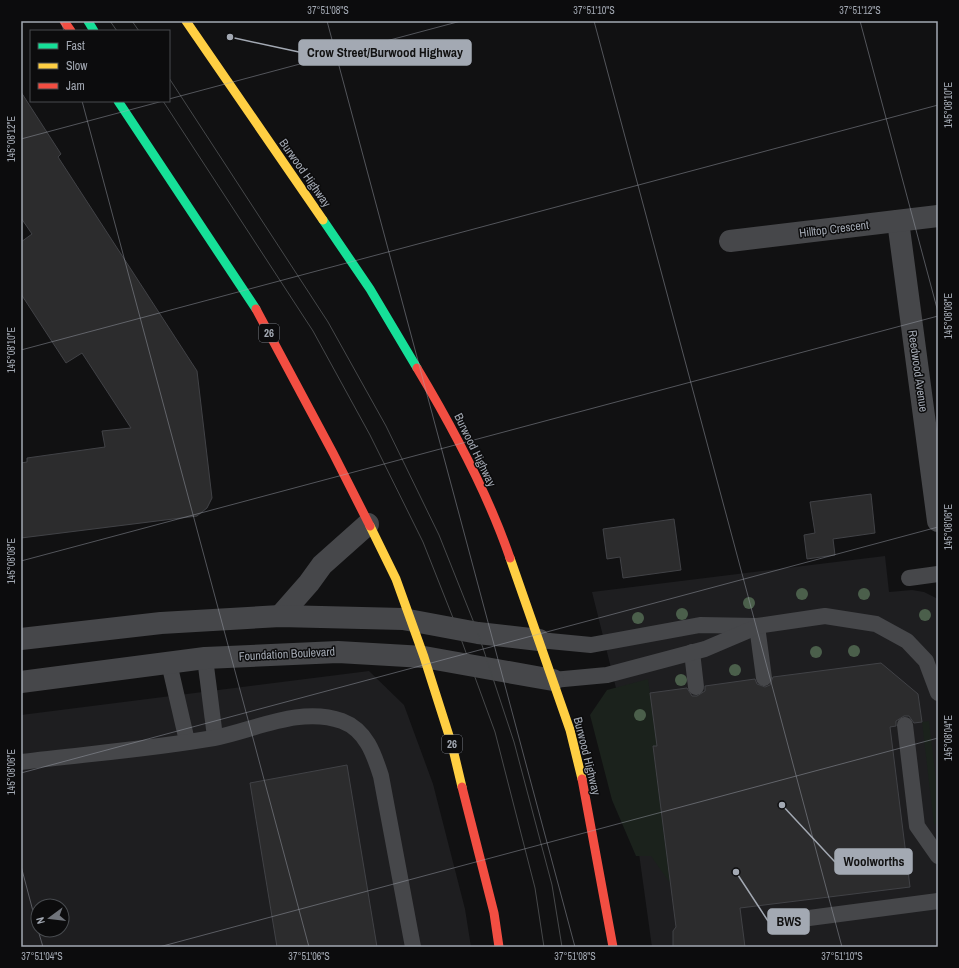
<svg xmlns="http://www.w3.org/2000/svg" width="959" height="968" font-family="'Archivo Narrow',sans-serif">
  <rect width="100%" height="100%" fill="#111112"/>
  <g fill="#1e1e20" fill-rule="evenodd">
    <polygon points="885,556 889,592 912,590 924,592 938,599 938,947 652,947 616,688 592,592"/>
    <path d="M369,671L404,705L433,784L465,909L471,947H21V715ZM38,906H62V930H38Z"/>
  </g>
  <g fill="#1b221c">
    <polygon points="648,679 657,746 653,747 670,883 651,856 636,856 612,800 590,715 607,690"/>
    <polygon points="929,721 938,797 938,822 934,825 922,722"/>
  </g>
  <g fill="#2c2c2d" stroke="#414246">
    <polygon points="21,92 61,154 58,157 197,371 212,498 207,508 197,516 21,538 21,463 27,462 27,458 105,447 102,431 131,428 82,353 66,363 21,294 21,242 32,234 21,218"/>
    <polygon points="871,494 875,533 833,539 835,555 807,559 804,535 815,533 810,502"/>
    <polygon points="674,519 681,570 623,578 620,557 607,559 603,529"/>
    <polygon points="881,663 918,694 922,722 914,723 909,716 904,716 896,721 896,726 890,727 910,887 740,908 745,947 673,947 673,931 676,927 653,746 657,746 650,693 687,688 692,696 697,696 705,691 705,686 755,679 757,684 765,687 770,685 773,677"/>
    <polygon points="347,765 377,947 277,947 250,783"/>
  </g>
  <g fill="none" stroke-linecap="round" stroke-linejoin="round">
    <g stroke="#46474a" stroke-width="16">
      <polyline points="909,578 938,574"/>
      <polyline points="757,626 764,678"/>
      <polyline points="539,640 591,645 700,625 757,626 825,616 876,624 907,641 926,661 938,693"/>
      <polyline points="692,652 696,687"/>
      <polyline points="205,658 215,737"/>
      <polyline points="169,663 187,741"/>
      <polyline points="553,680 607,675 705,649 752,629"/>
      <polyline points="905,725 917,826 938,856"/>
      <path d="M21,762C85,754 151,749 214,738C255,730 300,706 342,721C366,730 374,754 381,776L413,947"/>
      <polyline points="794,920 938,901"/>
    </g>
    <g stroke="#46474a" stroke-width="22">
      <polyline points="898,221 938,521"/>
      <polyline points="730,241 938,216"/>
      <polyline points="280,616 309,583 322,565 368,524"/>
      <polyline points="21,639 161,623 280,616 403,619 478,633 539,640"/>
      <polyline points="21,682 205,658 338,652 424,657 553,680"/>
    </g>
    <g stroke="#16e098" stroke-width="9">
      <polyline points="88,21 94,31"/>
      <polyline points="118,101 256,309"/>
      <polyline points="323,220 370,289 417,368"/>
    </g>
    <g stroke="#ffcf43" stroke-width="9">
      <polyline points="186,21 323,220"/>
      <polyline points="370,526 396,579 424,657 452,745 462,787"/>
      <polyline points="510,558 570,730 582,779"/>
    </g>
    <g stroke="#f24e42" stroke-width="9">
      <polyline points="64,21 71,31"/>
      <polyline points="256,309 333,453 370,526"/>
      <path d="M417,368C453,428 487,491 510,558"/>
      <polyline points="582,779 613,947"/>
      <polyline points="462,787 494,913 499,947"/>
    </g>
    <g stroke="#46484a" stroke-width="1">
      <polyline points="110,21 117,31"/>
      <polyline points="132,21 139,31"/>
      <polyline points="169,78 328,322 386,426 439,535 478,633 514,742 552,885 562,947"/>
      <polyline points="163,101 313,331 370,435 423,542 457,628 495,732 535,888 544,947"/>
    </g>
  </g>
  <g fill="#4b5f4b">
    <circle cx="802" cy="594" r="6"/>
    <circle cx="864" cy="594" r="6"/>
    <circle cx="749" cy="603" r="6"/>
    <circle cx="682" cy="614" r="6"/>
    <circle cx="925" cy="615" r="6"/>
    <circle cx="638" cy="618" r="6"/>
    <circle cx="854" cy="651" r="6"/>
    <circle cx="816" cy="652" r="6"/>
    <circle cx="735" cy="670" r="6"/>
    <circle cx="681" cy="680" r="6"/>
    <circle cx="640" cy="715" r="6"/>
  </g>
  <path fill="none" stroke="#a3a9b3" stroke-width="1" stroke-opacity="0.45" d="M61,21L64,31M327,21L575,947M594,21L842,947M860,21L938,312M169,99L461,21M82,101L309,947M21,139L163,101M21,350L938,105M21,561L938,316M21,773L938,527M21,866L38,930M38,930L43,947M159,947L938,738"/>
  <g text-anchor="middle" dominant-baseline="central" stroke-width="3" stroke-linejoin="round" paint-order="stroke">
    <g fill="#0c0c0d" stroke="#767a81" stroke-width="1">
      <rect x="259" y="324" width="20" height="18" rx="3"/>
      <rect x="442" y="735" width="20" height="18" rx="3"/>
    </g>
    <g font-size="11" font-weight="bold" fill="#a3a9b3">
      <text x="269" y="333">26</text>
      <text x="452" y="744">26</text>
    </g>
    <g font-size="12" fill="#a3a9b3" stroke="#0c0c0d">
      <text transform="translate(305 173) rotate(55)">Burwood Highway</text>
      <text transform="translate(834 229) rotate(-7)">Hilltop Crescent</text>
      <text transform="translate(918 371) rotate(82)">Reedwood Avenue</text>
      <text transform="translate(475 450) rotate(64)">Burwood Highway</text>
      <text transform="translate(287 654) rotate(-3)">Foundation Boulevard</text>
      <text transform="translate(587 756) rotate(76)">Burwood Highway</text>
    </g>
  </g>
  <path fill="none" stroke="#a3a9b3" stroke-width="1.5" d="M230 37L299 52M782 805L835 862M736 872L768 921"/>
  <g fill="#a3a9b3" stroke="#0c0c0d" stroke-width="1.5">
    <circle cx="230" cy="37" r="4"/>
    <circle cx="782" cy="805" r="4"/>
    <circle cx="736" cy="872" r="4"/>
  </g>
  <g fill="#a3a9b3" stroke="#a3a9b3" stroke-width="1.5">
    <rect x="299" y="40" width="172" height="25" rx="4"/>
    <rect x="835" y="849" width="77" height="25" rx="4"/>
    <rect x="768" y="909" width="41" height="25" rx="4"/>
  </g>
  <g font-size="13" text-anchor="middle" font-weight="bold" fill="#111">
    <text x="385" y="57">Crow Street/Burwood Highway</text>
    <text x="874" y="866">Woolworths</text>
    <text x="789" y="926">BWS</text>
  </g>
  <rect width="959" height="968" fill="none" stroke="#0c0c0d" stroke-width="44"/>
  <rect x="30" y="30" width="140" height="72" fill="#0c0c0d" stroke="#484b4f"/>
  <rect x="38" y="43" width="20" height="6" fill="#16e098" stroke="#484b4f"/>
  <text x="66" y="50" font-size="12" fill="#a3a9b3">Fast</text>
  <rect x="38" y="63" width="20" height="6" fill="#ffcf43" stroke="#484b4f"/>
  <text x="66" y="70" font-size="12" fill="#a3a9b3">Slow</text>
  <rect x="38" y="83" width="20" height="6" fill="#f24e42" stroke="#484b4f"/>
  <text x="66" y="90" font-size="12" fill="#a3a9b3">Jam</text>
  <g transform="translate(50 918) rotate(255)"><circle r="19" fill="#0c0c0d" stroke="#484b4f"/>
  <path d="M0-3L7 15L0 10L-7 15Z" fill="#70747b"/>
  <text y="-6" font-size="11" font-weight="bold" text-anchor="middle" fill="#a3a9b3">N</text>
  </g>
  <rect x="22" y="22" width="915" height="924" fill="none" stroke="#a3a9b3" stroke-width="1.5"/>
  <g font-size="10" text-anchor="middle" fill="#a3a9b3">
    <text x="328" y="14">37°51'08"S</text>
    <text x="594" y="14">37°51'10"S</text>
    <text x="860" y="14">37°51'12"S</text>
    <text transform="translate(948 105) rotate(-90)" y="4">145°08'10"E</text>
    <text transform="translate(11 139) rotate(-90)" y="4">145°08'12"E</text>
    <text transform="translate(948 316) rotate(-90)" y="4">145°08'08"E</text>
    <text transform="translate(11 350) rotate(-90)" y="4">145°08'10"E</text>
    <text transform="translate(948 527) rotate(-90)" y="4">145°08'06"E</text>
    <text transform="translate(11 561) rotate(-90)" y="4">145°08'08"E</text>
    <text transform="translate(948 738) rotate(-90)" y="4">145°08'04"E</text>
    <text transform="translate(11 772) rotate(-90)" y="4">145°08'06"E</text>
    <text x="42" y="960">37°51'04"S</text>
    <text x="309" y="960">37°51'06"S</text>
    <text x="575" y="960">37°51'08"S</text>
    <text x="842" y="960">37°51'10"S</text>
  </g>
</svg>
